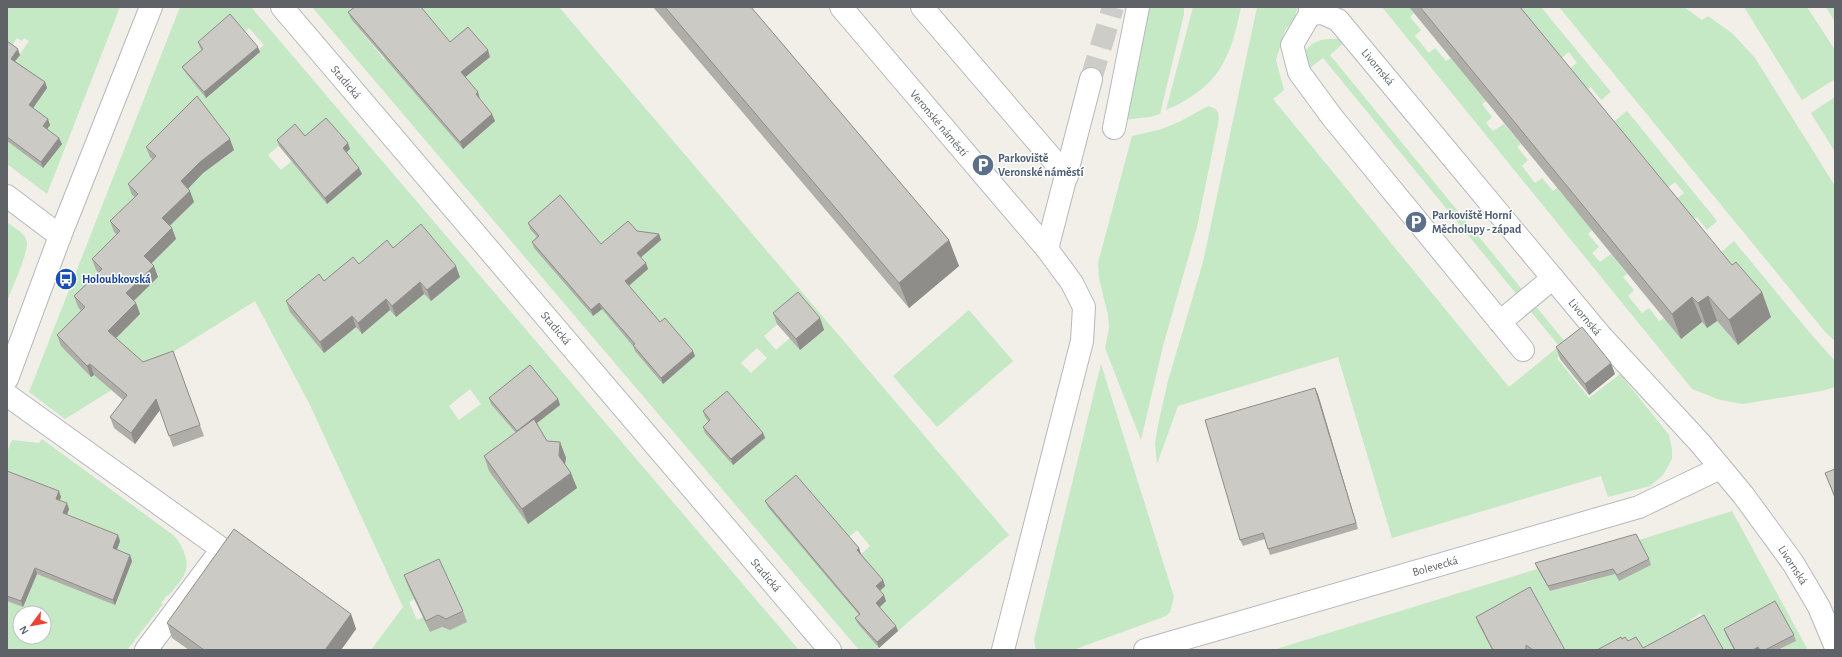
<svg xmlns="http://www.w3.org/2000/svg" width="1842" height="657" font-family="'Alegreya Sans',sans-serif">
  <rect width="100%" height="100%" fill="#f1efe8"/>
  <g fill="#c5e8c5" fill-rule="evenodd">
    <polygon points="7,7 120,7 47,194 7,164 7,141 43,168 61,144 45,132 30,110 13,65 29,41 24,38 22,41 17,38 7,53"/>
    <path d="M180,7H251L799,650H371L403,607L310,405L255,301L65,419L29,392ZM249,28L264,45L258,50L259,53L227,80L205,55L244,33ZM297,130L307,141L350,149L345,154L362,174H359L327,204L292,161L281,170L268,155ZM151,157L194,202L166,229L176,239L148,267L112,342L89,318L106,279L96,269L124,242L160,167ZM460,277L431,301L424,294L396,317L390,310L362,334L356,327L324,353L323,285ZM470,389L481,404L459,420L449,406ZM414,599L423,617L417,620L409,602Z"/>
    <path d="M312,7H359L351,19L384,59L403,43L418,7H559L1009,535L898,631L878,609L859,556L870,546L857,530L818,565L856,612L864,618L858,624L879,648L877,650H859ZM490,57L463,79V149L409,86ZM541,242L556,259L549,265L534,248ZM802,303L800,350L790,338L776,350L764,336ZM630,342L695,356L637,350ZM757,348L767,358L751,373L741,363Z"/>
    <polygon points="1147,7 1184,7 1184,14 1160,114 1150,117 1123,120 1144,35"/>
    <path d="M1193,7H1241C1230,61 1218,87 1166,110Z"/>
    <path d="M1257,7H1298L1293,21L1285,30L1276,60L1284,90L1273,99L1509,387L1559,346L1323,58L1310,68L1303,56C1309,38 1331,37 1347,40L1330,55L1570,348L1557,358L1589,398L1620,374L1669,435L1672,449V459L1663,475L1650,486L1608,497L1601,476L1392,538L1338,357L1178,406L1157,464L1155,444L1158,425L1168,381L1203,262Z"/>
    <polygon points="1382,7 1409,7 1414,13 1410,17 1421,30 1415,36 1429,53 1435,48 1446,61 1451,58 1486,101 1482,104 1492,117 1486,123 1493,131 1504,124 1521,144 1517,147 1528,160 1522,166 1535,183 1542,178 1553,191 1557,188 1592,230 1588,234 1599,247 1592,253 1600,262 1611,254 1627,274 1623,277 1634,290 1628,296 1642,313 1649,308 1659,321 1664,318 1681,339 1702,322 1707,328 1717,321 1738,345 1719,254 1734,241 1810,333 1835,361 1835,387 1821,391 1743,404 1720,400 1692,389"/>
    <polygon points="1514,7 1541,7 1611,92 1601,100 1591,87 1588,89 1568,70 1577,63 1569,52 1559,60"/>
    <polygon points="1559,7 1684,7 1702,20 1708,16 1733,34 1755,58 1835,186 1835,341 1826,333"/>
    <polygon points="1744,7 1807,7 1835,50 1835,79 1802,100"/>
    <polygon points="1826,7 1835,7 1835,22"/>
    <polygon points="1835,97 1835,152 1811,113"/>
    <polygon points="1208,106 1216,109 1218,113 1219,119 1197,227 1163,346 1141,440 1105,348 1109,328 1108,315 1099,278 1098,263 1132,136 1162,129 1181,121"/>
    <polygon points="1627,111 1717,221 1707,230 1697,217 1695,219 1687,210 1680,215 1675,200 1684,193 1675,182 1666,189 1612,123"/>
    <path d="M7,222C13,227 25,233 27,242C28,253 12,289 7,301Z"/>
    <polygon points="969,310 1013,361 937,427 893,376"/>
    <polygon points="1101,364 1174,597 1170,612 1166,616 1073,650 1036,650 1034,640"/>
    <path d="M42,439L173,535C182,544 190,560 185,573C181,581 174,589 168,596L167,595L161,603L163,604L127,650H7V601L23,607L37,574L69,521L58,504L61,498L7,475V452L12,440L39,443ZM20,613H44V637H20Z"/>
    <polygon points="1732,511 1808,650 1779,650 1796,641 1729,640 1734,650 1722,650 1701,613 1690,620 1693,627 1662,650 1564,650 1478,623 1492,650 1273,650 1537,569 1550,591 1594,580 1603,551 1619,580 1639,540"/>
  </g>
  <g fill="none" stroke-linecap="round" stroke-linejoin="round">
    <polyline stroke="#ccccc8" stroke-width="22" stroke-dasharray="22 11" stroke-linecap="butt" points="1091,79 1113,7"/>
    <g stroke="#b5b8bc" stroke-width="24">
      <g id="minor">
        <polyline points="282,7 830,650"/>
        <polyline points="841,7 1047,249 1072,283 1084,307 1082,341 1003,650"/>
        <polyline points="922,7 1067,176"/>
        <polyline points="1310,7 1310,14 1292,45 1299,72 1332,117 1523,350"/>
        <polyline points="1310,14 1322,13 1338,20 1601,336 1700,443 1744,496 1793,563 1819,607 1835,645"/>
        <polyline points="1114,128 1138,7"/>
        <polyline points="7,196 60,236"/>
        <polyline points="1047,249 1091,79"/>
        <polyline points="1500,322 1553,278"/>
        <polyline points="7,379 60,236 151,7"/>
        <polyline points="7,395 222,549 146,650"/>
        <polyline points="1145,650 1639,507 1720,468"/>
      </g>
    </g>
    <use href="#minor" stroke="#fff" stroke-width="22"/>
  </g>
  <g fill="#afaea9">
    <polygon points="653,7 751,7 949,240 959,266 909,308"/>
    <polygon points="1409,7 1520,7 1771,317 1738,345 1717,321 1707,328 1702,322 1681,339"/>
    <polygon points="348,12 450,42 490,57 465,77 495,121 463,149 351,19"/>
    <polygon points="7,41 20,55 15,61 45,82 47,88 33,108 50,125 47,129 62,144 43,168 7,141"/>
    <polygon points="198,42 260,52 206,98 185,72 182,67 202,50 200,48"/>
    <polygon points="305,136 350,149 346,152 359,168 362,174 327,204 279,146 277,140"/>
    <polygon points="146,147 234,150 203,173 188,188 194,202 170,226 176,239 151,263 158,277 134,301 136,303 140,314 116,338 143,362 173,351 204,436 173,447 160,410 135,444 114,428 110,417 123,400 94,375 91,377 61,346 57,335 81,311 78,307 74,296 98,272 96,270 92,259 117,235 114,232 110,221 135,197 132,195 128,184 153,160 150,157"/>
    <polygon points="528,223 601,244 637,231 659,234 661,240 641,257 648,269 629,286 660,322 695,356 663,384 635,351 633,346 602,309 593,316 534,248 532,242 537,237 530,229"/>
    <polygon points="393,248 460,277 431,301 424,294 396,317 390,310 362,334 356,327 324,353 290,312 286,301 324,281"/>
    <polygon points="773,313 820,318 824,330 800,350 777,324"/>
    <polygon points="1556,347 1615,374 1589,395 1560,359"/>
    <polygon points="1315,388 1358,529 1270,555 1265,539 1243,546 1240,540"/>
    <polygon points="489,398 558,399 560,405 537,423 547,441 560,442 566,458 565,464 577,488 528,524 489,471 484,456 516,433 491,404"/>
    <polygon points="703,411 763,433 765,438 733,465 705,433 703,427 709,422 705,417"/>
    <polygon points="1835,469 1835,499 1825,473"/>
    <polygon points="7,471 61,497 60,500 69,509 67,515 118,535 120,541 117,550 130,555 132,561 115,605 37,574 23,607 7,601"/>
    <polygon points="765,501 859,548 861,554 883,580 885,586 880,591 886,601 879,607 898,631 879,648 858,624 855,618 859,615 768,507"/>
    <polygon points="1649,559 1651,565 1619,581 1615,574 1550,591 1537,568 1535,563"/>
    <polygon points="404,575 463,611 467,622 450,630 442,627 430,632 408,586"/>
    <polygon points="351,614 356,629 341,650 189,650 172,638 167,623"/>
    <polygon points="1476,617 1565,650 1492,650 1478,623"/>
    <polygon points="1724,629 1794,635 1796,641 1778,650 1734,650 1726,635"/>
  </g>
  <g fill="#8f8d8a">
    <polygon points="258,47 260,52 206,98 204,92"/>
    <polygon points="18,49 20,55 13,64 11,59"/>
    <polygon points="488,50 490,57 463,79 461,72"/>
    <polygon points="45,82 47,88 31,111 29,105"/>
    <polygon points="478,92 480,99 476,94"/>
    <polygon points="492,114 495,121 463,149 460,142"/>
    <polygon points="48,119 50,125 45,132 43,126"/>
    <polygon points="59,138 62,144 43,168 41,162"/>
    <polygon points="230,139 234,150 203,173 185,192 181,181 200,162"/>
    <polygon points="348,143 350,149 345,154 343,148"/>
    <polygon points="359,168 362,174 327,204 325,198"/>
    <polygon points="190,191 194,202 166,229 162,218"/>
    <polygon points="172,228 176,239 148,267 144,256"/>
    <polygon points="659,234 661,240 639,259 637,253"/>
    <polygon points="949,240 959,266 909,308 899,283"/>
    <polygon points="646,263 648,269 627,287 625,281"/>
    <polygon points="154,266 158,277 130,304 126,293"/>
    <polygon points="456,266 460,277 431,301 427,290"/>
    <polygon points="420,282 424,294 396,317 392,306"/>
    <polygon points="1762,292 1771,317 1738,345 1729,320"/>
    <polygon points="1708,296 1717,321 1707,328 1698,303"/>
    <polygon points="1692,297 1702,322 1681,339 1672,314"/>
    <polygon points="386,299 390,310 362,334 358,323"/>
    <polygon points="136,303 140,314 112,342 108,331"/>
    <polygon points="599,303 602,309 593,316 591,310"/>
    <polygon points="352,316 356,327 324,353 320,342"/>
    <polygon points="820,318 824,330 800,350 796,339"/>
    <polygon points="693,351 695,356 663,384 661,378"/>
    <polygon points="1611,363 1615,374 1589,395 1585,384"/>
    <polygon points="90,364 94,375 91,377 87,366"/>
    <polygon points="1315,388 1318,394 1358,529 1356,523"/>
    <polygon points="156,399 160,410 135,444 131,433"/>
    <polygon points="558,399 560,405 519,437 517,431"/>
    <polygon points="763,433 765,438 733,465 731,459"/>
    <polygon points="560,442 566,458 564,471 559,456"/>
    <polygon points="571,473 577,488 528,524 522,509"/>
    <polygon points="59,491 61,497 58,504 56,499"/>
    <polygon points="67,503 69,509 65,519 63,513"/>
    <polygon points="118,535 120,541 115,554 113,548"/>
    <polygon points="859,548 861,554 859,556 857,550"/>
    <polygon points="130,555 132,561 115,605 113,600"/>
    <polygon points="35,568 37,574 23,607 21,601"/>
    <polygon points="883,580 885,586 878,592 876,586"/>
    <polygon points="884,595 886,601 878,609 876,603"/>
    <polygon points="351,614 356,629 341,650 325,650"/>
    <polygon points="896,626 898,631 879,648 877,642"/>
    <polygon points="1758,647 1759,650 1753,650"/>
  </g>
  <g fill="#cccac5" stroke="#8f8d8a">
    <polygon points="355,7 421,7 450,42 468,27 488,50 461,72 478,92 476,94 492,114 460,142 348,12"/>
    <polygon points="665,7 751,7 949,240 899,283"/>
    <polygon points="1420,7 1520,7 1732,265 1736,262 1762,292 1729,320 1708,296 1698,303 1692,297 1672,314"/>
    <polygon points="230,14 258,47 204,92 182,67 203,49 198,42"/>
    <polygon points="7,41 18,49 11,59 45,82 29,105 48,119 43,126 59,138 41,162 7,137"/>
    <polygon points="197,96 230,139 200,162 181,181 190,191 162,218 172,228 144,256 154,266 126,293 136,303 108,331 143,362 173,351 200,425 169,436 156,399 131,433 110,417 127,395 90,364 87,366 57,335 85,307 74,296 102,269 92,259 120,231 110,221 138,194 128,184 156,156 146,147"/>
    <polygon points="326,118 348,143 343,148 359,168 325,198 277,140 295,124 305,136"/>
    <polygon points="560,195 601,244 628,221 637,231 659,234 637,253 646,263 625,281 660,322 665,318 693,351 661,378 633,345 635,344 599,303 591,310 532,242 539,236 528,223"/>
    <polygon points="421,224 456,266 427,290 420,282 392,306 386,299 358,323 352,316 320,342 286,301 319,274 324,281 353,257 359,264 387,240 393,248"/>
    <polygon points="798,292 820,318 796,339 773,313"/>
    <polygon points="1582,327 1611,363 1585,384 1556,347"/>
    <polygon points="530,365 558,399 517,431 489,398"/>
    <polygon points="1315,388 1356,523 1268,549 1263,533 1240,540 1205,420"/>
    <polygon points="727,391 763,433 731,459 703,427 710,420 703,411"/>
    <polygon points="534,419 547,441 560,442 559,456 571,473 522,509 484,456"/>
    <polygon points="1835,469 1835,497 1825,473"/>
    <polygon points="7,471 59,491 56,499 67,503 63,513 118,535 113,548 130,555 113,600 35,568 21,601 7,596"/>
    <polygon points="796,475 859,548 857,550 883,580 876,586 884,595 876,603 896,626 877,642 855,618 860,614 765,501"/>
    <polygon points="234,529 351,614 325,650 204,650 167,623"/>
    <polygon points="1636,534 1649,559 1617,575 1613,569 1548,586 1535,563"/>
    <polygon points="439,559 463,611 446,619 438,615 426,621 404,575"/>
    <polygon points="1530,587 1565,650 1533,650 1526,645 1526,650 1493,650 1476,617"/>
    <polygon points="1775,601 1794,635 1765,650 1760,650 1758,647 1753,650 1735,650 1724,629"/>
    <polygon points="1704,615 1723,649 1721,650 1597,650 1621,637 1622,639 1625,637 1628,641 1636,637 1643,648"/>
  </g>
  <defs>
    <g id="parking-disc" transform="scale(1.15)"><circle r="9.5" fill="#5c6f8a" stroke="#fff"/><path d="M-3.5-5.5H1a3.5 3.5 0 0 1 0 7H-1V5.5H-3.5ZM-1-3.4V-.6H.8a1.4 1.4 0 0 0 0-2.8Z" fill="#fff"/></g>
    <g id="bus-disc" transform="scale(1.15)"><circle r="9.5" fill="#1a4fb4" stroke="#fff"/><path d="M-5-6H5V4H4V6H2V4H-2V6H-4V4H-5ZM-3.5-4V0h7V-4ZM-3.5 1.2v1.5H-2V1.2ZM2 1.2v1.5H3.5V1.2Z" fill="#fff"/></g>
  </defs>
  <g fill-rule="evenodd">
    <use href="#parking-disc" x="983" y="165"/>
    <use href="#parking-disc" x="1416" y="222"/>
    <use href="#bus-disc" x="66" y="279"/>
  </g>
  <g text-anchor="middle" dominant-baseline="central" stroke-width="3" stroke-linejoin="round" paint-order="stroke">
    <g font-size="12" fill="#5f6368" stroke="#fff">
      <text transform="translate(1378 67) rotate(50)">Livornská</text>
      <text transform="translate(346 82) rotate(50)">Stadická</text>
      <text transform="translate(939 123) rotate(50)">Veronské náměstí</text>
      <text transform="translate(1585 317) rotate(50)">Livornská</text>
      <text transform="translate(556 328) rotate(50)">Stadická</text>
      <text transform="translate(1793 565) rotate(57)">Livornská</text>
      <text transform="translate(1435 566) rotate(-16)">Bolevecká</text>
      <text transform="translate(766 575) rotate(50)">Stadická</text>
    </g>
    <g font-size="12" font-weight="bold" fill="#4e5e75" stroke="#fff" text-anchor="start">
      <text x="998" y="158">Parkoviště<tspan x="998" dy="14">Veronské náměstí</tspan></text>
      <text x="1432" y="215">Parkoviště Horní<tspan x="1432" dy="14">Měcholupy - západ</tspan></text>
    </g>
    <g font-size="12" font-weight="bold" fill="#164399" stroke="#fff" text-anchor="start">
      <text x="82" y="279">Holoubkovská</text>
    </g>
  </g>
  <rect width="1842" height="657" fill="none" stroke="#5f6368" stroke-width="16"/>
  <g transform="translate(32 625) rotate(238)"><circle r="19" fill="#ffffff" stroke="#bfc1c3"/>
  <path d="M0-3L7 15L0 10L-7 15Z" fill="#ea4335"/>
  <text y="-6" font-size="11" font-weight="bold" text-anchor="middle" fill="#5f6368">N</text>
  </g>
</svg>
